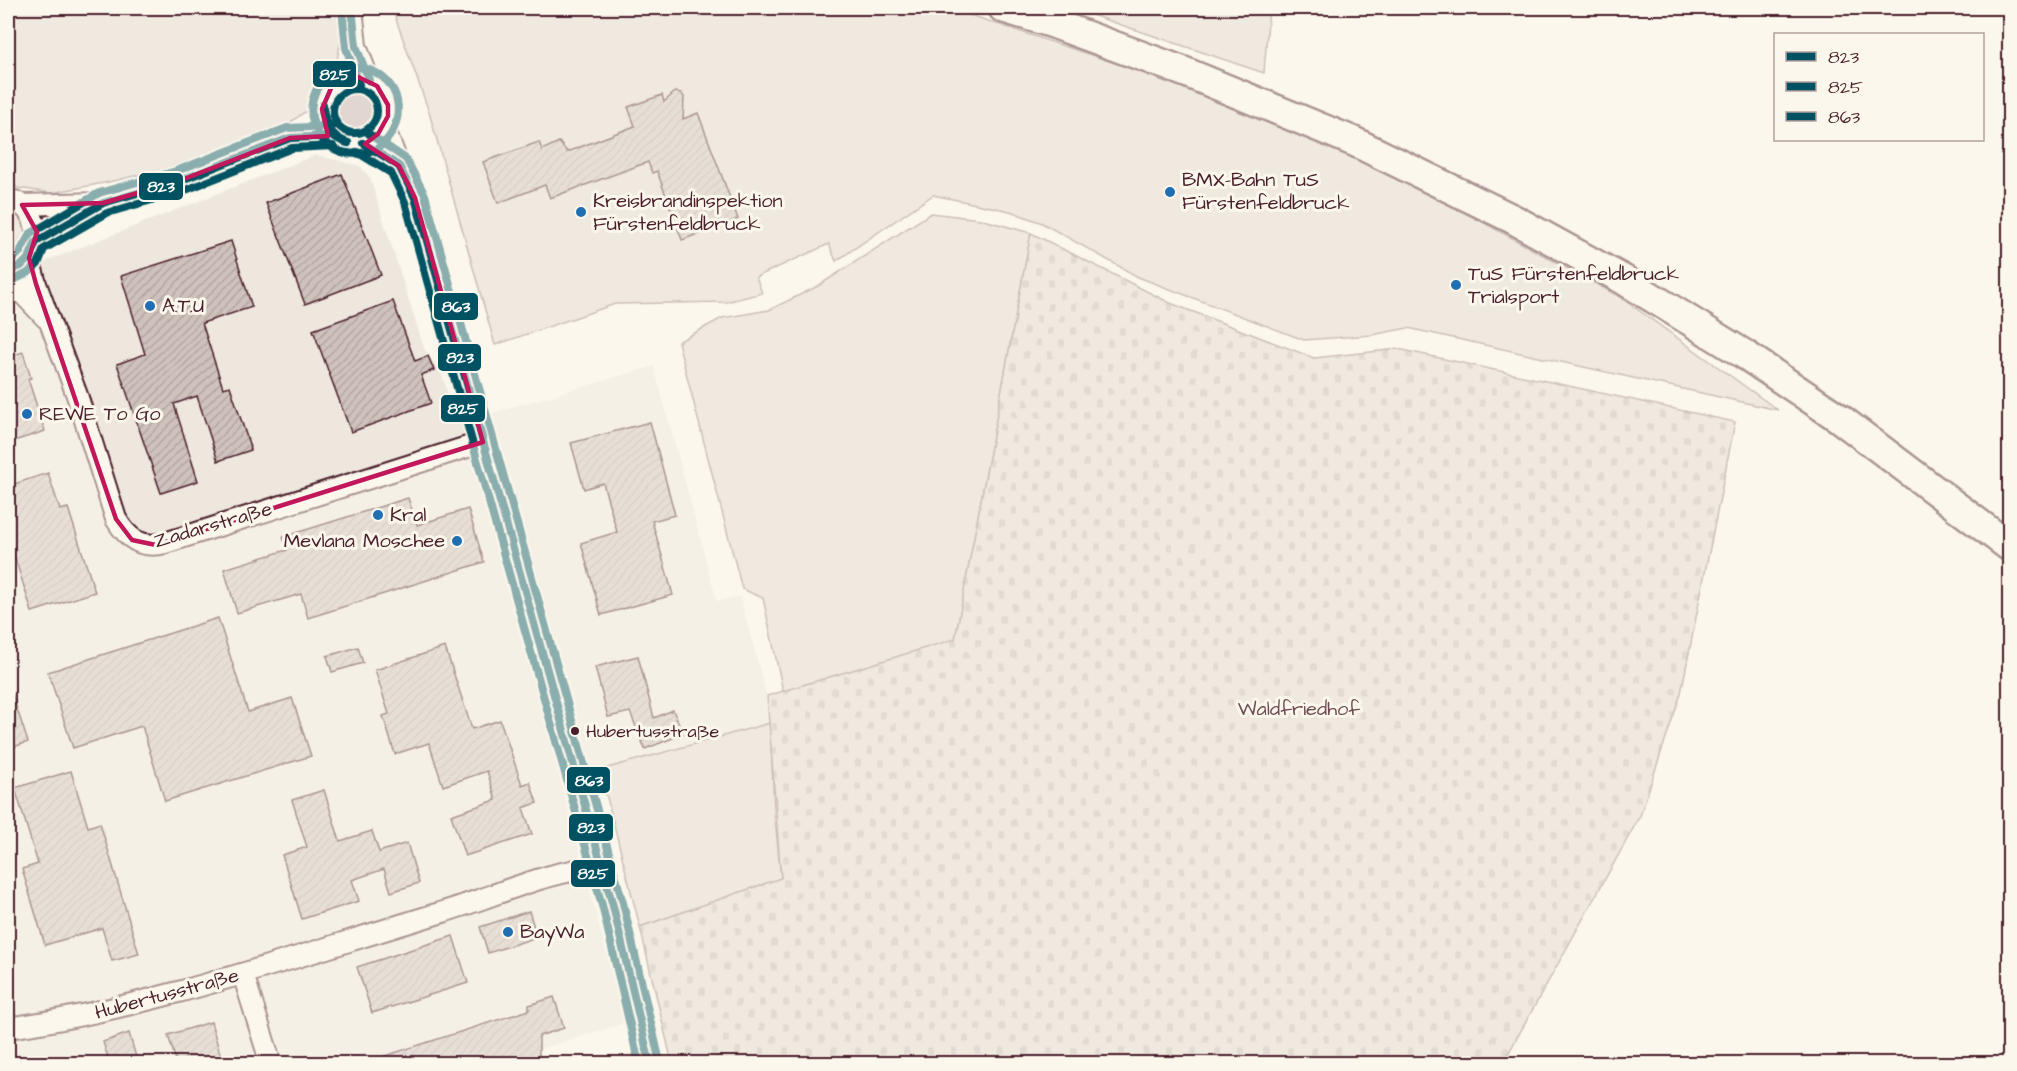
<svg xmlns="http://www.w3.org/2000/svg" width="2017" height="1071" font-family="'Architects Daughter',sans-serif">
  <defs>
    <pattern id="cemetery-stones" width="16" height="16" patternUnits="userSpaceOnUse" patternTransform="scale(1.5)"><rect width="16" height="16" fill="#e2d7d0"/><path d="M2 7V4a2 2 0 0 1 4 0v3zM10 15v-3a2 2 0 0 1 4 0v3z" fill="#c3b8b3"/></pattern>
    <pattern id="building-hatch" width="6" height="6" patternUnits="userSpaceOnUse" patternTransform="scale(1.5)"><rect width="6" height="6" fill="#cfc2bc"/><path d="M-1 1l2-2M0 6l6-6M5 7l2-2" fill="none" stroke="#b3a6a2"/></pattern>
  </defs>
  <rect width="100%" height="100%" fill="#fbf7ec"/>
  <filter id="ink" filterUnits="userSpaceOnUse"><feTurbulence type="fractalNoise" baseFrequency=".0167" numOctaves="2"/><feDisplacementMap in="SourceGraphic" scale="12" xChannelSelector="R" yChannelSelector="G"/><feConvolveMatrix kernelMatrix="1 2 1 2 8 2 1 2 1" color-interpolation-filters="sRGB"/></filter>
  <g filter="url(#ink)">
    <polygon fill="#eee7de" points="316,155 360,166 370,178 424,348 442,375 457,423 654,366 717,601 740,596 767,696 770,723 600,770 560,778 625,1023 495,1063 8,1064 8,276"/>
    <g fill="#e2d7d0" stroke="#967b7e" stroke-width="1.5">
      <polygon points="8,8 336,8 341,41 334,73 317,89 309,109 285,126 168,168 109,182 51,193 18,188 8,180"/>
      <polygon points="392,8 949,8 1197,90 1381,167 1620,297 1778,410 1408,328 1372,335 1304,340 1138,277 1042,223 1010,211 933,195 836,261 829,244 756,277 762,293 726,302 615,304 495,345 429,112"/>
      <polygon points="1071,8 1269,8 1264,73"/>
      <circle cx="355" cy="111" r="23"/>
      <path d="M8,209C28,215 34,239 20,255C17,258 12,260 8,262Z"/>
      <polygon points="931,213 980,219 1031,233 955,640 783,691 763,598 742,589 678,342 722,318 769,310 818,286"/>
      <polygon points="770,723 774,809 781,878 640,927 600,770"/>
    </g>
    <polygon fill="url(#cemetery-stones)" stroke="#967b7e" stroke-width="1.5" points="1031,233 1170,303 1314,358 1398,349 1735,422 1681,693 1640,816 1503,1063 672,1063 640,927 781,878 767,696 955,639"/>
    <g fill="url(#building-hatch)" stroke="#4a1f2b" stroke-width="1.5">
      <polygon points="675,92 681,93 684,97 683,119 698,113 738,219 682,240 657,171 652,173 648,162 550,198 545,185 498,203 483,162 539,142 542,150 559,142 567,152 635,126 628,107 662,95 664,102"/>
      <polygon points="342,174 381,275 305,304 266,203"/>
      <polygon points="231,241 252,307 202,323 223,388 230,386 251,450 218,461 197,396 174,404 198,481 161,493 117,364 145,354 121,276"/>
      <polygon points="393,301 415,361 428,356 434,370 421,375 431,403 351,432 313,330"/>
      <polygon points="23,352 31,378 28,379 45,431 8,443 8,357"/>
      <polygon points="650,422 675,515 652,521 673,595 601,615 581,543 617,532 603,483 584,489 571,443"/>
      <polygon points="48,473 60,510 68,508 95,592 32,612 8,536 8,486"/>
      <polygon points="408,498 417,525 468,509 484,562 308,618 301,594 237,613 224,569 287,550 283,537"/>
      <polygon points="218,618 248,712 292,698 311,756 165,801 142,726 73,748 48,672"/>
      <polygon points="358,647 363,663 332,672 327,656"/>
      <polygon points="445,647 472,729 500,720 522,785 530,782 537,803 523,808 532,834 465,856 451,815 496,800 487,771 443,786 429,743 395,754 383,716 389,714 375,670"/>
      <polygon points="638,656 654,718 673,710 683,734 645,749 630,712 608,717 595,667"/>
      <polygon points="8,688 10,688 28,742 8,749"/>
      <polygon points="71,771 88,827 100,823 139,954 112,961 102,928 45,945 22,869 38,864 15,788"/>
      <polygon points="324,790 340,841 372,831 379,852 407,843 419,883 391,892 384,869 352,880 359,901 302,919 282,855 307,847 292,800"/>
      <polygon points="529,911 537,937 488,953 480,927"/>
      <polygon points="453,936 468,983 372,1013 357,967"/>
      <polygon points="554,997 564,1028 539,1036 539,1064 493,1064 492,1056 468,1064 369,1064 369,1061 529,1010 529,1005"/>
      <polygon points="211,1022 223,1064 177,1064 168,1035"/>
      <polygon points="129,1033 138,1064 110,1064 103,1042"/>
    </g>
    <g fill="none" stroke-linecap="round" stroke-linejoin="round">
      <g stroke="#4a1f2b" stroke-width="24">
        <g id="minor">
          <polyline points="352,8 356,46 369,80"/>
          <circle cx="355" cy="111" r="33"/>
          <polyline points="384,127 399,166 415,198 613,906 650,1064"/>
          <path d="M8,199C46,207 45,263 8,271"/>
          <polyline points="22,205 100,203"/>
          <polyline points="36,242 103,203 179,181 290,138 333,136"/>
          <path d="M29,258L36,284L78,398L116,519C128,539 141,549 165,543L483,442"/>
          <polyline points="8,278 46,318"/>
          <polyline points="243,974 271,1064"/>
          <path d="M8,1028C157,1007 299,955 443,912C493,897 549,870 600,867"/>
        </g>
      </g>
      <g stroke="#4a1f2b" stroke-width="33">
        <polyline id="highway" points="1003,8 1052,23 1185,72 1355,142 1513,219 1624,280 1747,356 1839,418 2010,547"/>
      </g>
      <use href="#minor" stroke="#fbf7ec" stroke-width="20"/>
      <use href="#highway" stroke="#fbf7ec" stroke-width="28"/>
      <g stroke="#fbf7ec" stroke-width="12">
        <g id="bus-1">
          <polyline points="352,8 356,46 369,80"/>
          <path d="M323,105C324,124 330,136 348,143"/>
          <path d="M323,105C319,122 330,139 348,143"/>
          <polyline points="363,143 399,166 415,198 613,906 650,1064"/>
          <polyline points="8,271 21,266 29,258 36,242 103,203 179,181 290,138 333,136"/>
        </g>
      </g>
      <g stroke="#fbf7ec" stroke-width="12">
        <g id="bus-2">
          <polyline points="342,9 346,48 359,84"/>
          <path d="M374,150C311,172 287,87 342,70C354,66 367,67 378,74C406,91 403,130 378,148"/>
          <polyline points="357,152 391,173 405,202 603,909 639,1064"/>
          <polyline points="12,281 28,273 38,264 44,249 107,213 183,191 292,148 333,146"/>
        </g>
      </g>
      <g stroke="#fbf7ec" stroke-width="12">
        <g id="bus-3">
          <circle cx="355" cy="111" r="22"/>
          <polyline points="369,134 406,159 425,195 623,903 660,1062"/>
          <polyline points="8,260 15,257 20,252 30,234 99,193 176,171 287,128 333,126"/>
        </g>
      </g>
      <use href="#bus-1" stroke="#005262" stroke-width="8"/>
      <use href="#bus-2" stroke="#005262" stroke-width="8"/>
      <use href="#bus-3" stroke="#005262" stroke-width="8"/>
    </g>
  </g>
  <path d="M0 0H2017V1071H0ZM358,77L377,86L388,105V116L378,134L365,144L399,166L415,198L483,442L156,545L132,540L116,519L36,284L29,258L37,232L22,205L103,203L179,181L290,138L328,136L322,109L332,86Z" fill="#fbf7ec" fill-opacity=".55" fill-rule="evenodd"/>
  <path fill="none" stroke="#c2185b" stroke-width="4.5" stroke-linejoin="round" d="M358,77L377,86L388,105V116L378,134L365,144L399,166L415,198L483,442L156,545L132,540L116,519L36,284L29,258L37,232L22,205L103,203L179,181L290,138L328,136L322,109L332,86Z"/>
  <g fill="#1f6fb2" stroke="#fbf7ec" stroke-width="2">
    <circle cx="1170" cy="192" r="6"/>
    <circle cx="581" cy="212" r="6"/>
    <circle cx="1456" cy="285" r="6"/>
    <circle cx="150" cy="306" r="6"/>
    <circle cx="27" cy="414" r="6"/>
    <circle cx="378" cy="515" r="6"/>
    <circle cx="457" cy="541" r="6"/>
    <circle cx="508" cy="932" r="6"/>
  </g>
  <circle fill="#4a1f2b" stroke="#fbf7ec" stroke-width="2" cx="575" cy="731" r="5"/>
  <g text-anchor="middle" dominant-baseline="central" stroke-width="6" stroke-linejoin="round" paint-order="stroke">
    <g font-size="18" fill="#4a1f2b" stroke="#fbf7ec" text-anchor="start">
      <text x="586" y="731">Hubertusstraße</text>
    </g>
    <g font-size="20" fill="#4a1f2b" stroke="#fbf7ec" text-anchor="start">
      <text x="1182" y="180">BMX-Bahn TuS<tspan x="1182" dy="23">Fürstenfeldbruck</tspan></text>
      <text x="593" y="201">Kreisbrandinspektion<tspan x="593" dy="23">Fürstenfeldbruck</tspan></text>
      <text x="1468" y="274">TuS Fürstenfeldbruck<tspan x="1468" dy="23">Trialsport</tspan></text>
      <text x="162" y="306">A.T.U</text>
      <text x="39" y="414">REWE To Go</text>
      <text x="390" y="515">Kral</text>
      <text x="445" y="541" text-anchor="end">Mevlana Moschee</text>
      <text x="520" y="932">BayWa</text>
    </g>
    <g font-size="20" fill="#4a1f2b" stroke="#fbf7ec">
      <text transform="translate(213 525) rotate(-16)">Zadarstraße</text>
      <text transform="translate(167 994) rotate(-15)">Hubertusstraße</text>
    </g>
    <g font-size="20" fill="#704d54" stroke="#fbf7ec">
      <text x="1299" y="709">Waldfriedhof</text>
    </g>
  </g>
  <g stroke="#fbf7ec" stroke-width="2">
    <rect x="312" y="60" width="45" height="28" rx="6" fill="#005262"/>
    <rect x="138" y="172" width="46" height="29" rx="6" fill="#005262"/>
    <rect x="433" y="292" width="46" height="29" rx="6" fill="#005262"/>
    <rect x="437" y="343" width="45" height="29" rx="6" fill="#005262"/>
    <rect x="440" y="394" width="46" height="29" rx="6" fill="#005262"/>
    <rect x="566" y="766" width="45" height="28" rx="6" fill="#005262"/>
    <rect x="568" y="813" width="46" height="29" rx="6" fill="#005262"/>
    <rect x="570" y="859" width="46" height="29" rx="6" fill="#005262"/>
  </g>
  <g font-size="16" text-anchor="middle" font-weight="bold" fill="#fff">
    <text x="335" y="80">825</text>
    <text x="161" y="192">823</text>
    <text x="456" y="312">863</text>
    <text x="460" y="363">823</text>
    <text x="463" y="414">825</text>
    <text x="589" y="786">863</text>
    <text x="591" y="833">823</text>
    <text x="593" y="879">825</text>
  </g>
  <rect width="2017" height="1071" fill="none" stroke="#fbf7ec" stroke-width="30"/>
  <rect x="15" y="15" width="1987" height="1041" fill="none" stroke="#4a1f2b" stroke-width="2" filter="url(#ink)"/>
  <rect x="1774" y="33" width="210" height="108" fill="#fbf7ec" stroke="#b4a19f" stroke-width="1.5"/>
  <rect x="1786" y="52" width="30" height="9" fill="#005262" stroke="#b4a19f" stroke-width="1.5"/>
  <text x="1828" y="63" font-size="18" fill="#4a1f2b">823</text>
  <rect x="1786" y="82" width="30" height="9" fill="#005262" stroke="#b4a19f" stroke-width="1.5"/>
  <text x="1828" y="93" font-size="18" fill="#4a1f2b">825</text>
  <rect x="1786" y="112" width="30" height="9" fill="#005262" stroke="#b4a19f" stroke-width="1.5"/>
  <text x="1828" y="123" font-size="18" fill="#4a1f2b">863</text>
</svg>
